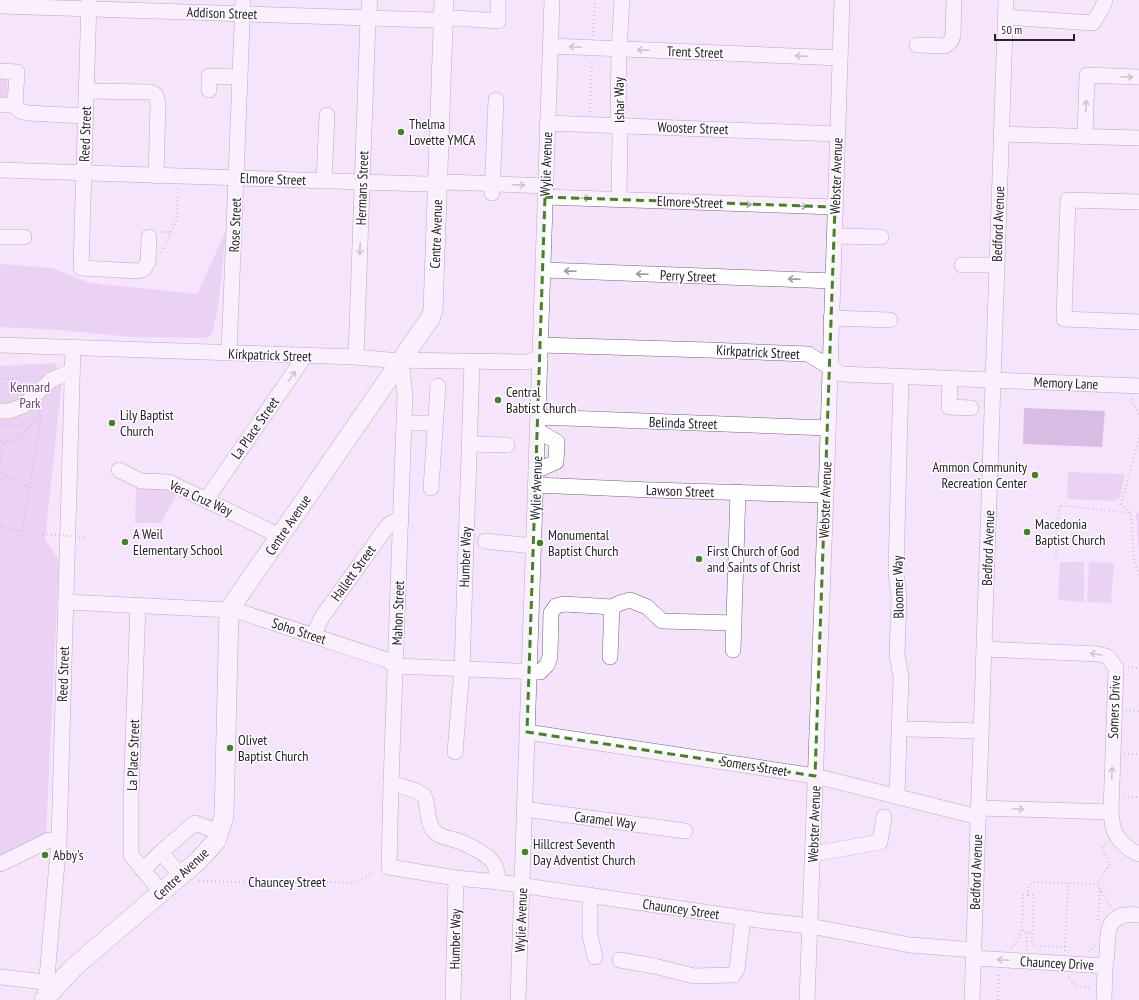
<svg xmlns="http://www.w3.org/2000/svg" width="1139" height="1000" font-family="'PT Sans Narrow',sans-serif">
  <rect width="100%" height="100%" fill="#f5e3fc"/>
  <g fill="#debbeb">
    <polygon points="0,78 6,79 7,81 8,94 5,97 0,97"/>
    <polygon points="226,231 218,307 212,334 206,338 131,337 61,330 0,327 0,264 52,268 89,283 197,294"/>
    <polygon points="56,363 62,381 45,539 59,560 46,835 0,855 0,366"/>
    <polygon points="1068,472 1125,474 1120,497 1113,501 1067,499"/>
    <polygon points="136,486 171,487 178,491 161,523 135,523"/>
    <polygon points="1136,512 1139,513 1139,552"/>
    <polygon points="1060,562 1084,562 1084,602 1058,600"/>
    <polygon points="1089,562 1114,563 1111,603 1087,602"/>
  </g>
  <polygon fill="#b78dc6" points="1024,408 1105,411 1102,447 1023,444"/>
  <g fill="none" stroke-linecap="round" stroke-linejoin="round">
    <g stroke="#726378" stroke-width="16">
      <g id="minor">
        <polyline points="89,0 81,268 138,271 144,269 148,262 149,237"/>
        <polyline points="0,6 431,20 455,18 498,21 498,0"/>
        <polyline points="1006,17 1093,23 1102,8 1105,0"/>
        <polyline points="917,45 945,46 951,41 953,35 954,0"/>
        <polyline points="550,46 840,58"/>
        <polyline points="0,71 17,72 15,105 20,111 27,113 86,116"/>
        <polyline points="209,90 209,76 240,77"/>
        <path d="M87,91L150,92C157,94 157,98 158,105L156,176"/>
        <polyline points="0,105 15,105"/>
        <polyline points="547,123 838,134"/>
        <polyline points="1002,134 1139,138"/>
        <polyline points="1085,136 1087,75 1139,77"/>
        <polyline points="0,170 362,182 425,184 450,182 546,186"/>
        <polyline points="324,181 327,115"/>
        <polyline points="492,193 496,100"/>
        <polyline points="545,197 835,207"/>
        <polyline points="619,199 620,133 618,119 619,49 622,0"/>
        <polyline points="1139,202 1068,200 1064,319 1139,322"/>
        <polyline points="834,236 881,237"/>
        <polyline points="0,237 24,237"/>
        <polyline points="962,265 997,265"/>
        <polyline points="544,270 833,281"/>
        <polyline points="831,318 890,320"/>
        <polyline points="0,345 356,357 388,360 527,362 540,359"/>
        <polyline points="540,345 708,350 808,354 841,374 1139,386"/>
        <polyline points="229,353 243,0"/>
        <polyline points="356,357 368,18 370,0"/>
        <polyline points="401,360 405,395 391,783 389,867 456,878 499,882 765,921 810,926 910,945 974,950"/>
        <polyline points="950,379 949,407 971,408"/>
        <polyline points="0,411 9,411 23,406 51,380 72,371"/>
        <polyline points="538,417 828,428"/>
        <polyline points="404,423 435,423"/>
        <polyline points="469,444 507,445"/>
        <polyline points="119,470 141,481 169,482 280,536"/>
        <polyline points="536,471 556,462 557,442 537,430"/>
        <polyline points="536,485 650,490 825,495"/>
        <polyline points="431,488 438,386"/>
        <polyline points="206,500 305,356"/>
        <polyline points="485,541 533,546"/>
        <polyline points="66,602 229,610 244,613 387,660 395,666 540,672 547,665 550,657 551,613 556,606 564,604 612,607 620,603 630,600 647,607 662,621 734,623"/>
        <polyline points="138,605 131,797 131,855 162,893"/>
        <polyline points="313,636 322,617 386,528 392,522 401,519"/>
        <path d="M984,649L1099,654L1108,657L1116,668L1111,812C1112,818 1112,825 1114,830C1118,841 1129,850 1139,854"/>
        <polyline points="733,650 738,492"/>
        <polyline points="610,657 612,607"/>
        <polyline points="909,729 981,731"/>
        <polyline points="527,732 815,776 978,817"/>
        <polyline points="455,752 462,669 472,362"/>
        <path d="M391,783C400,786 416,789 423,795C429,800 425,822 435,832C440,837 448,838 455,840C465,843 490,855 494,864C497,869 497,876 499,882"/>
        <polyline points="897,796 901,677 897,655 899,597 896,573 901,377"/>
        <polyline points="979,808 1111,812"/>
        <polyline points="524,809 685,831"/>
        <polyline points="161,852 181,876"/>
        <polyline points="813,854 880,842 884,817"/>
        <polyline points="0,864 49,840 59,841"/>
        <polyline points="143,870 161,852 195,823 219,832"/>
        <polyline points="590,895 590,936 595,957"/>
        <polyline points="974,958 1105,966 1104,1000"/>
        <polyline points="620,960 654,966 694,976 733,975 737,969 743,918"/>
        <path d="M1105,966C1106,961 1107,957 1107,953C1108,937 1105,918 1126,915C1130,914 1135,915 1139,915"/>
        <polyline points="0,977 45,982"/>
        <polyline points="45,999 59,841 73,348"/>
        <polyline points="453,1000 456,878"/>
        <polyline points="518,1000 552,0"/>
        <polyline points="807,1000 827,465 842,0"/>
        <polyline points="972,1000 1006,0"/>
      </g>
    </g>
    <g stroke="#726378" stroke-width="20">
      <polyline id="major" points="44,1000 73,968 199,860 216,841 224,816 229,610 431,317 433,310 444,0"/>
    </g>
    <g stroke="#a396a8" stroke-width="2" stroke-dasharray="1 3" stroke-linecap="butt">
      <polyline points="593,36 595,0"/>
      <polyline points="590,112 592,61"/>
      <polyline points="161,232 171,232 161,253"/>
      <polyline points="171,232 177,218 178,188"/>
      <polyline points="0,379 16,379 39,373"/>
      <polyline points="1131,399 1139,414"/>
      <polyline points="3,425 29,426 44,405"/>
      <polyline points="1139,438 1121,504 1131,513 1134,561 1139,575"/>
      <polyline points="0,441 4,442 19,439 29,426"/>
      <polyline points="0,461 4,442"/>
      <polyline points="0,472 29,487"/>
      <polyline points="0,527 22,532 41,419 39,412"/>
      <polyline points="1056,559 1059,505 1130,513"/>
      <polyline points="1128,667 1139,668"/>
      <polyline points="1126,710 1139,711"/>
      <polyline points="1124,754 1139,754"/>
      <polyline points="1124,797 1139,797"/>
      <polyline points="1106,844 1102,849 1110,864 1097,884 1111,907"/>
      <polyline points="199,881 287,883 309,881 353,883 373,873"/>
      <polyline points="1028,895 1034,895 1032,944 1034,946 1065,947 1065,952"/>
      <polyline points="1098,920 1100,889"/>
      <polyline points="1022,930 1027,933 1033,931"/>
      <polyline points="1065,947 1068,883"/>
      <path d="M1011,948C1026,935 1022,913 1023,895H1028C1028,890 1028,885 1033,882L1097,884"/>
      <polyline points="1027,950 1027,933"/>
      <polyline points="1088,952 1095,945"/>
      <polyline points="1069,977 1077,987 1091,987"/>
      <polyline points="998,1000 999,972"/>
    </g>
    <use href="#minor" stroke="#fff" stroke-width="15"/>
    <use href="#major" stroke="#fff" stroke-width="19"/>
    <polyline stroke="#a396a8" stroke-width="2" stroke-dasharray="1 3" stroke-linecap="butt" points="43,534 84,537"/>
  </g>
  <defs><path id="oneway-shaft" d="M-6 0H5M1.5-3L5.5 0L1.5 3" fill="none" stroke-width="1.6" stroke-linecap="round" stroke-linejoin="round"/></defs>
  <g stroke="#9e9b9f">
    <use href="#oneway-shaft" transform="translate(575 47) rotate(-177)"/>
    <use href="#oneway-shaft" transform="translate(643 50) rotate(-178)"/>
    <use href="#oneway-shaft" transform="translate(801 56) rotate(-178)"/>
    <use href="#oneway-shaft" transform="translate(1127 77) rotate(2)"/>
    <use href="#oneway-shaft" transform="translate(1086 106) rotate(-88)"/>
    <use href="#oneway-shaft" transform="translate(519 185) rotate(2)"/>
    <use href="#oneway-shaft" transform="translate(584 198) rotate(2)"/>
    <use href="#oneway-shaft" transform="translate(746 204) rotate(2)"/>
    <use href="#oneway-shaft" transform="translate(801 206) rotate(2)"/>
    <use href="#oneway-shaft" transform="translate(360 249) rotate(92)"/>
    <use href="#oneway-shaft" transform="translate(570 271) rotate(-178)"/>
    <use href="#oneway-shaft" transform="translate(642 274) rotate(-178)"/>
    <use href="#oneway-shaft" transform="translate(794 279) rotate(-178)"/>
    <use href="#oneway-shaft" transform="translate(292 376) rotate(-55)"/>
    <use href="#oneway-shaft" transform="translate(1096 654) rotate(-171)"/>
    <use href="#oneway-shaft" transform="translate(1112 773) rotate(-88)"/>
    <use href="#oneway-shaft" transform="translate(1018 809) rotate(2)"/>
    <use href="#oneway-shaft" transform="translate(1003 960) rotate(-177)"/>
  </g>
  <path d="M0 0H1139V1000H0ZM545,197L835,207L815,776L527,732Z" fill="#f5e3fc" fill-opacity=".55" fill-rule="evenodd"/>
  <path fill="none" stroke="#438324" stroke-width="3" stroke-dasharray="8 5" stroke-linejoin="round" d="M545,197L835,207L815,776L527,732Z"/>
  <g fill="#438324" stroke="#fff" stroke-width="1.5">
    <circle cx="401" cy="132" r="4"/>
    <circle cx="498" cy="400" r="4"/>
    <circle cx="112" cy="423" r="4"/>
    <circle cx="1035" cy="475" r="4"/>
    <circle cx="1027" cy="532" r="4"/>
    <circle cx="125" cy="542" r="4"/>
    <circle cx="540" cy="543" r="4"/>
    <circle cx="699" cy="559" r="4"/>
    <circle cx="230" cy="748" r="4"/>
    <circle cx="525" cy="852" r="4"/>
    <circle cx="45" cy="855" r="4"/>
  </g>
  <g text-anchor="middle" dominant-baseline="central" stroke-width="3" stroke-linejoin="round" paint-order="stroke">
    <g font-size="14" fill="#27212a" stroke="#fff">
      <text transform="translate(222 13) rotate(2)">Addison Street</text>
      <text transform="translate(695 52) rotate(2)">Trent Street</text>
      <text transform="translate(619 100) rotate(-91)">Ishar Way</text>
      <text transform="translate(693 128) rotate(2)">Wooster Street</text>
      <text transform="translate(85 134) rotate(-88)">Reed Street</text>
      <text transform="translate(546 164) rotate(-88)">Wylie Avenue</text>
      <text transform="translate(836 176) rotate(-88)">Webster Avenue</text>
      <text transform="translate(273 179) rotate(2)">Elmore Street</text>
      <text transform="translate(362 188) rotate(-88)">Hermans Street</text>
      <text transform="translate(690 202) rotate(2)">Elmore Street</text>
      <text transform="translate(998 224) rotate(-88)">Bedford Avenue</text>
      <text transform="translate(235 225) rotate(-88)">Rose Street</text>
      <text transform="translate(436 234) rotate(-88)">Centre Avenue</text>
      <text transform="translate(688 276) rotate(2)">Perry Street</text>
      <text transform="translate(758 352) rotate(3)">Kirkpatrick Street</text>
      <text transform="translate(270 355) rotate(2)">Kirkpatrick Street</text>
      <text transform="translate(1066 383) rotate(2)">Memory Lane</text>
      <text transform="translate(683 423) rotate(2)">Belinda Street</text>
      <text transform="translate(255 428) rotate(-55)">La Place Street</text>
      <text transform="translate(536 488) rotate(-88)">Wylie Avenue</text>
      <text transform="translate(680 491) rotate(2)">Lawson Street</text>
      <text transform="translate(201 498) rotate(24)">Vera Cruz Way</text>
      <text transform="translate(825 500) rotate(-88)">Webster Avenue</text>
      <text transform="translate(288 525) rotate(-56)">Centre Avenue</text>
      <text transform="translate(988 548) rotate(-88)">Bedford Avenue</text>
      <text transform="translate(465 557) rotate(-88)">Humber Way</text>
      <text transform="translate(353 573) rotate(-54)">Hallett Street</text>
      <text transform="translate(898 587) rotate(-91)">Bloomer Way</text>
      <text transform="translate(398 613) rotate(-88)">Mahon Street</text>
      <text transform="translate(299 631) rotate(18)">Soho Street</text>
      <text transform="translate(63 674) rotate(-88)">Reed Street</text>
      <text transform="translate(1114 707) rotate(-88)">Somers Drive</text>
      <text transform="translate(133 755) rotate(-88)">La Place Street</text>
      <text transform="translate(754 766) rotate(9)">Somers Street</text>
      <text transform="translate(605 820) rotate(7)">Caramel Way</text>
      <text transform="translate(814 824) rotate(-88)">Webster Avenue</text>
      <text transform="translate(976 872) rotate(-88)">Bedford Avenue</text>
      <text transform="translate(181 874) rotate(-43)">Centre Avenue</text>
      <text x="287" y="882">Chauncey Street</text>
      <text transform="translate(681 909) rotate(8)">Chauncey Street</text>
      <text transform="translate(521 920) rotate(-88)">Wylie Avenue</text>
      <text transform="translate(455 939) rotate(-89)">Humber Way</text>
      <text transform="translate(1057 963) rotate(3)">Chauncey Drive</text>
    </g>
    <g font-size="14" fill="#27212a" stroke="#fff" text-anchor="start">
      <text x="409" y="124">Thelma<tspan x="409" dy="16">Lovette YMCA</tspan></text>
      <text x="506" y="392">Central<tspan x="506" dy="16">Babtist Church</tspan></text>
      <text x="120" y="415">Lily Baptist<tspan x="120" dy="16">Church</tspan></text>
      <text x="1027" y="467" text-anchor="end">Ammon Community<tspan x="1027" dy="16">Recreation Center</tspan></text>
      <text x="1035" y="524">Macedonia<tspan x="1035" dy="16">Baptist Church</tspan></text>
      <text x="133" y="534">A Weil<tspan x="133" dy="16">Elementary School</tspan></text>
      <text x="548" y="535">Monumental<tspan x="548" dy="16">Baptist Church</tspan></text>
      <text x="707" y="551">First Church of God<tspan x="707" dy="16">and Saints of Christ</tspan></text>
      <text x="238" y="740">Olivet<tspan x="238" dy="16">Baptist Church</tspan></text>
      <text x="533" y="844">Hillcrest Seventh<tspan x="533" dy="16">Day Adventist Church</tspan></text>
      <text x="53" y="855">Abby's</text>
    </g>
    <g font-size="14" fill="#6d387e" stroke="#fff">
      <text x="30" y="387">Kennard<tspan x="30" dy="16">Park</tspan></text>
    </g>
  </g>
  <path d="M995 34v6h79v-6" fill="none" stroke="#27212a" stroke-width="2"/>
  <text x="1001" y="34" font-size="12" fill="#27212a" stroke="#ffffff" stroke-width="3" paint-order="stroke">50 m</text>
</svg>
